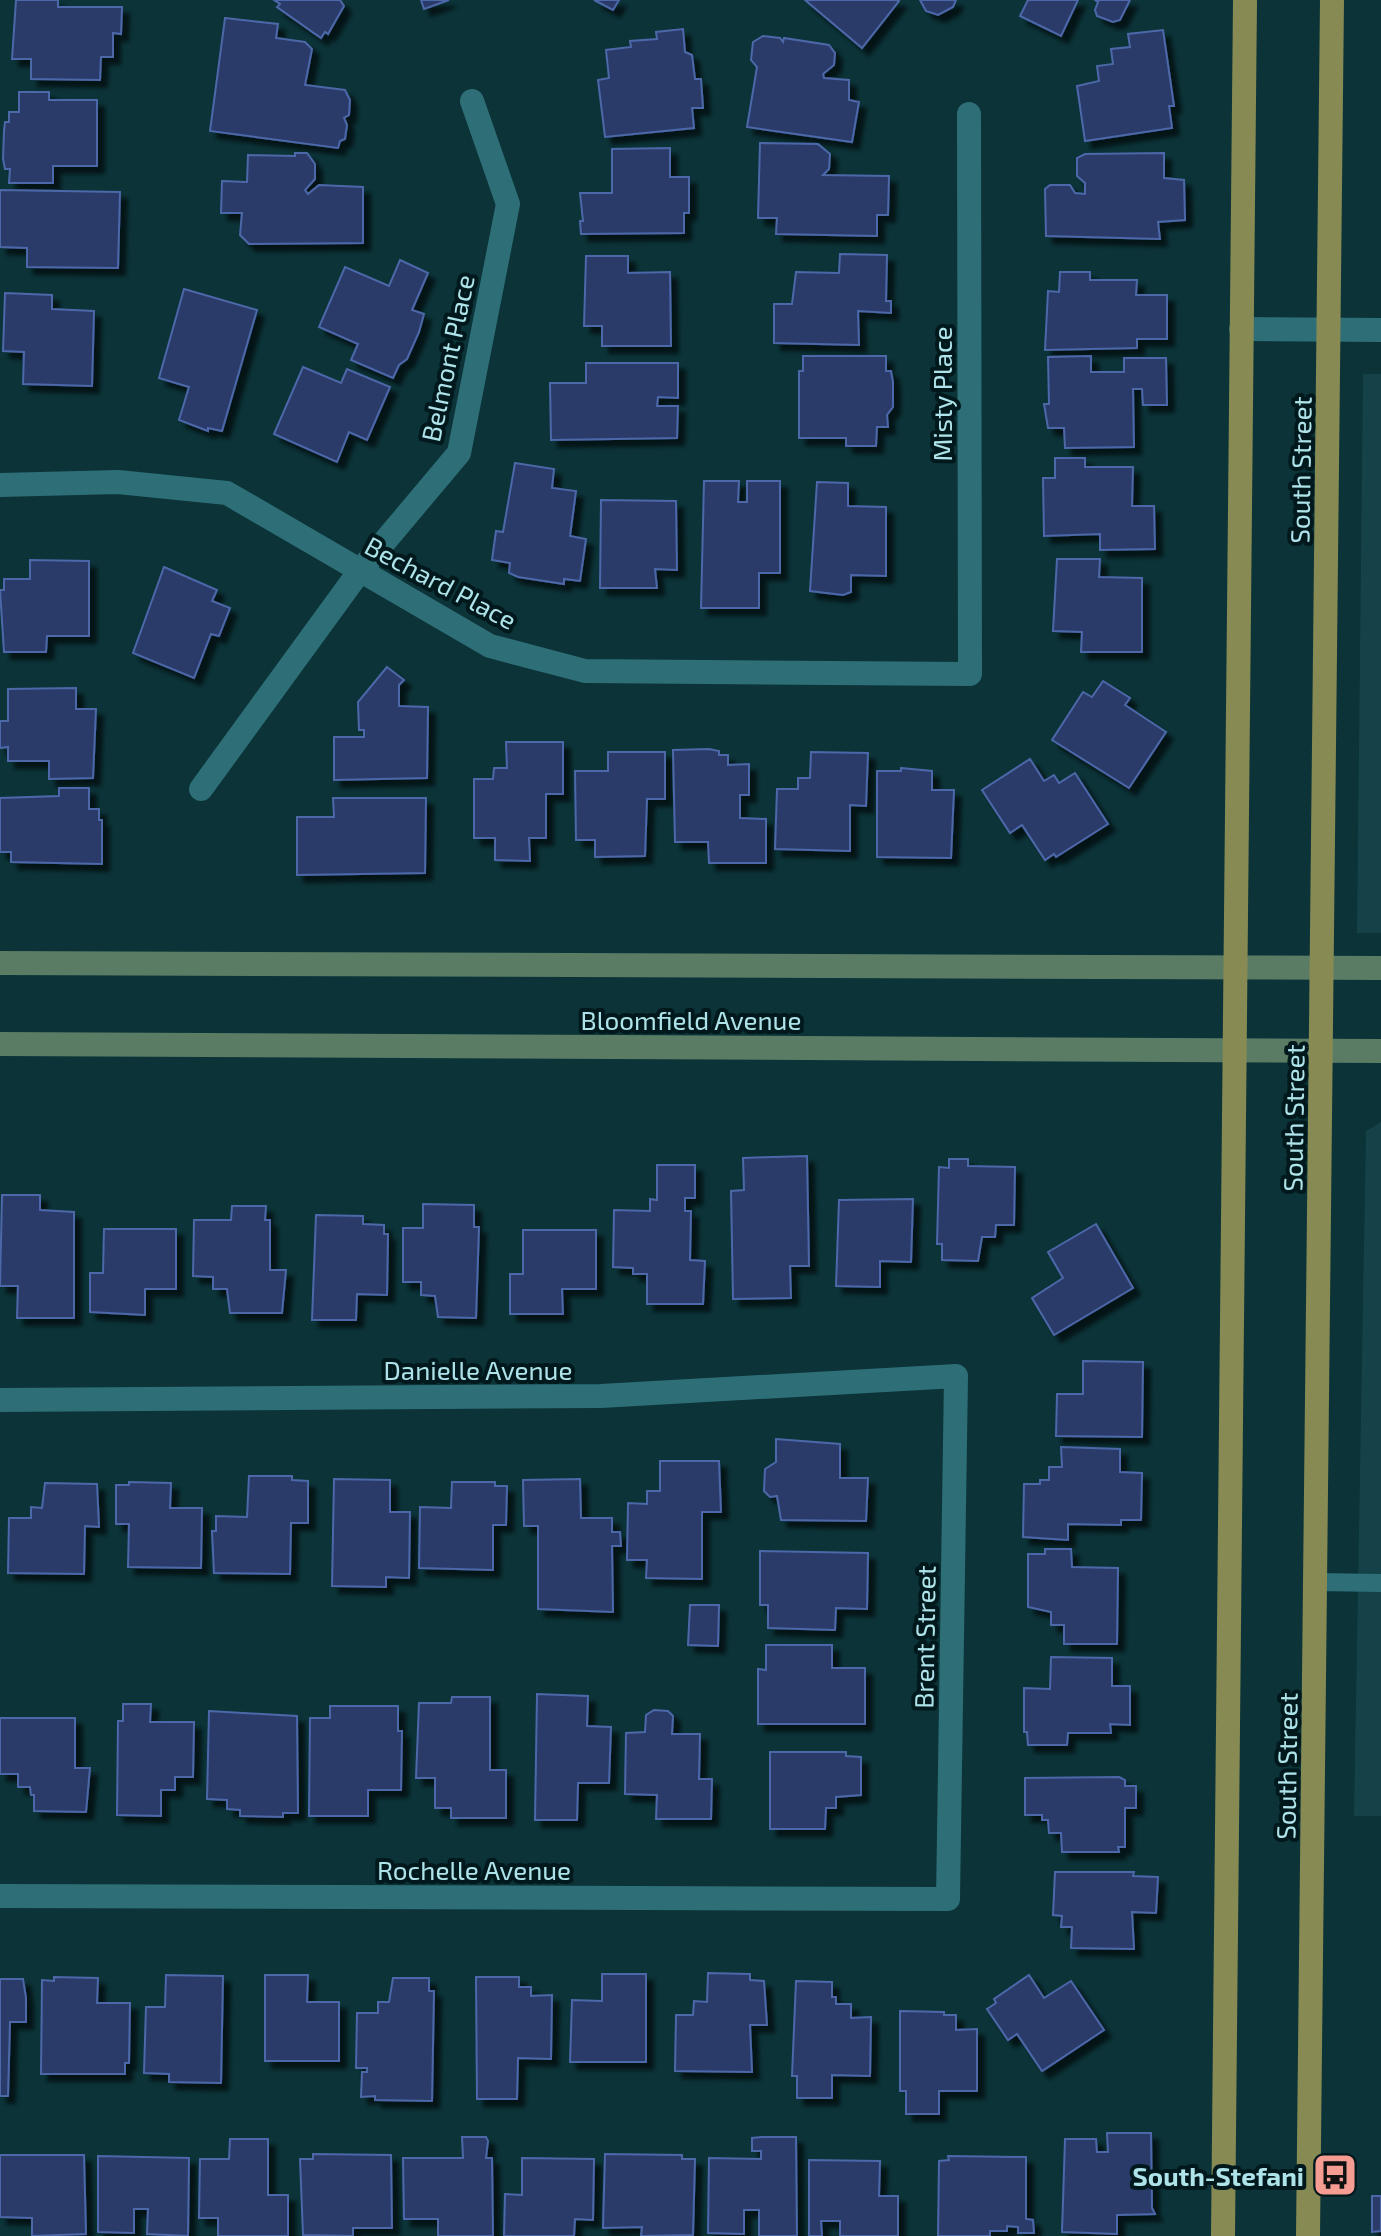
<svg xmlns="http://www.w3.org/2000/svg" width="1381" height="2236" font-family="'Exo 2',sans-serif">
  <defs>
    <filter id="shadow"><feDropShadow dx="7" dy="7" stdDeviation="2" flood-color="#0009"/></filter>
  </defs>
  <rect width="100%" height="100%" fill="#0b3338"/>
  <g fill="#154248">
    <polygon points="1363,374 1381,374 1381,933 1357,933"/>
    <polygon points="1381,1122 1381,1816 1354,1816 1366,1131"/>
  </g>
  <g fill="#2a3b69" stroke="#4d67a9" stroke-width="2" filter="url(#shadow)">
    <polygon points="16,0 58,0 58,7 122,7 121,34 113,33 113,57 101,57 100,80 31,79 31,59 12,59"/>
    <polygon points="274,0 340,0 344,6 328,34 325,32 321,38 277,7 280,4"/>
    <polygon points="421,0 449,0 424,9"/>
    <polygon points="594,0 619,0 613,10"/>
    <polygon points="805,0 897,0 899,1 862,48"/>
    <polygon points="920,0 956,0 953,7 938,15 926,11"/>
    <polygon points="1028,0 1078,0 1061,36 1020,16"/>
    <polygon points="1095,0 1130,0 1120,20 1113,22 1097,16 1095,10 1098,2"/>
    <polygon points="225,18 278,24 276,38 305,42 312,49 305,85 345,90 350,100 349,115 344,118 347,125 345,139 340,141 338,148 210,131"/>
    <polygon points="683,29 685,52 692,55 695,79 701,79 703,108 692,108 694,128 605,137 598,80 609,78 606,50 631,47 630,41 657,39 656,32"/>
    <polygon points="1163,30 1174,106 1169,106 1172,128 1085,141 1077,86 1099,81 1097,66 1113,64 1111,49 1130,47 1128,34"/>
    <polygon points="763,36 780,38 783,42 784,38 829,45 835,53 834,65 823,74 824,78 849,80 849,100 859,102 852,142 747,127 757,67 751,60 753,42"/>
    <polygon points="19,92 49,92 49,100 97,100 97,166 53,166 53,183 9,183 10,169 5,169 3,159 4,131 5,122 9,122 9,112 19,112"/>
    <polygon points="760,143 818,144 830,154 829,169 823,175 889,176 888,215 877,215 877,236 776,234 777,218 758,218"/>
    <polygon points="670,148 670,177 689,177 689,213 684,213 684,233 581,234 580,221 583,221 580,193 612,193 612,149"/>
    <polygon points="295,153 307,153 315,164 315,179 305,190 308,194 319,185 363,187 363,243 249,244 240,235 242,213 221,213 222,181 247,182 248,155 295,156"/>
    <polygon points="1164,153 1164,178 1184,180 1185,220 1158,222 1160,239 1046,236 1045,189 1050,185 1070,185 1075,193 1085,194 1085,183 1077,176 1077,158 1085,154"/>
    <polygon points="0,190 120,192 118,268 27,267 27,248 0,247"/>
    <polygon points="840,254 887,255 886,301 891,301 891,313 858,311 859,345 774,343 774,304 792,304 796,272 839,273"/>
    <polygon points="586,256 628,256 628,273 670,272 671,346 602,346 602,326 584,326"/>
    <polygon points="400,260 428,273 412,310 424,314 419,332 407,359 399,365 393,378 351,360 358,344 319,327 345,267 389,286"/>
    <polygon points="1060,272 1090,272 1090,280 1137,280 1136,295 1167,295 1167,339 1137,339 1137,348 1045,350 1048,291 1059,292"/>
    <polygon points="184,289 257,310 222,431 208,428 208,431 179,420 189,387 159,378"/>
    <polygon points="5,293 52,295 52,309 94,311 92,386 23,384 24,352 3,351"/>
    <polygon points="803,356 886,356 886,371 891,371 893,382 893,407 887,415 888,427 877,427 876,446 846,446 846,438 799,438 799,371 803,371"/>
    <polygon points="1091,356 1091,372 1124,372 1124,358 1166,358 1167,405 1143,405 1142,389 1133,389 1134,447 1065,448 1064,428 1048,428 1044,404 1049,404 1048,357"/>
    <polygon points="586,363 678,363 678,398 658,397 657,406 678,406 677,438 551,440 550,383 586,383"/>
    <polygon points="303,367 341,383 347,369 390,387 367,440 349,432 337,462 274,434"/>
    <polygon points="1055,458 1085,458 1085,467 1133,467 1132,506 1154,506 1155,549 1100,550 1100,534 1044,536 1043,478 1055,478"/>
    <polygon points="515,463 554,469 552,488 576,491 570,536 586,539 580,581 564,579 564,584 518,577 509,573 510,563 492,560 496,531 503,532"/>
    <polygon points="704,481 739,481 738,502 747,502 747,481 780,481 780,573 759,573 759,608 701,608"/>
    <polygon points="817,482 848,483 848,506 886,507 886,576 851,575 851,592 843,595 810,591"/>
    <polygon points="601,500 676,501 677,570 655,569 657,588 600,588"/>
    <polygon points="1057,559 1100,559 1099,577 1142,578 1142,652 1081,652 1082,632 1053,631"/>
    <polygon points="30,560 89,561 89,636 47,636 46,652 4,652 0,590 4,590 4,579 30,579"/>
    <polygon points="164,567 217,590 212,601 230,608 219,636 211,634 194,678 133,653"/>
    <polygon points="387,667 404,680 399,685 399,706 428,707 427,778 334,780 334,737 364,737 364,730 359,730 358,702"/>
    <polygon points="1103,681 1130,698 1125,705 1166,732 1129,788 1052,740 1083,692 1092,697"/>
    <polygon points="76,688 76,709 96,709 93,778 49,779 49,761 8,761 8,747 0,748 0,721 8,721 8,689"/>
    <polygon points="506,742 563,742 563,794 546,794 546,838 529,838 530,861 495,860 495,838 474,838 474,779 493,779 494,768 507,768"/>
    <polygon points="709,749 719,751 719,755 728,755 728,765 749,764 749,795 740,795 740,818 766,819 766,863 709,863 708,842 675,842 673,750"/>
    <polygon points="608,752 665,752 665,799 647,799 645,856 595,857 595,840 576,840 575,771 608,771"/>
    <polygon points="811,752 868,753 866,806 850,805 850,851 775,849 777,789 798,789 798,778 810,778"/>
    <polygon points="1030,759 1044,781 1054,775 1059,783 1075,773 1108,824 1056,857 1054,854 1045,860 1022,825 1010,833 982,790"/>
    <polygon points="901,768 932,771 932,790 954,790 951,858 877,857 877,771 901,771"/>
    <polygon points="59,788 89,788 89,809 99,809 99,820 102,820 102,864 11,862 11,852 0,852 0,798 59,796"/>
    <polygon points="333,798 426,798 425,873 297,875 297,817 334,817"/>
    <polygon points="807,1156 809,1266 790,1266 791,1298 733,1299 731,1191 744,1190 743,1158"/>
    <polygon points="949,1159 968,1159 968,1166 1015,1167 1014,1225 996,1225 995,1237 982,1237 978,1261 942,1260 942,1244 937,1244 939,1167 949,1168"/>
    <polygon points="657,1165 695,1165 695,1198 685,1198 685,1211 691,1211 690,1260 705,1261 703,1304 647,1304 647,1274 633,1274 633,1268 613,1267 614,1210 650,1211 650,1199 657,1200"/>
    <polygon points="2,1195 40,1195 40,1210 74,1212 74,1318 17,1318 18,1286 0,1286"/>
    <polygon points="913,1199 911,1262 880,1261 880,1287 836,1286 839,1200"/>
    <polygon points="423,1204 474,1205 474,1227 479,1227 476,1318 438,1317 435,1296 421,1295 421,1282 403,1282 403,1228 423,1228"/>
    <polygon points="232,1206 266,1206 265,1220 270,1220 270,1270 286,1270 282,1313 230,1313 227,1289 213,1289 213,1277 193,1276 194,1220 231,1220"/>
    <polygon points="316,1215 363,1216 363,1224 384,1225 384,1234 388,1234 387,1295 357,1294 356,1320 312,1320"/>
    <polygon points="1096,1224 1133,1288 1054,1335 1032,1298 1063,1278 1048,1252"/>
    <polygon points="104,1229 176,1229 176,1289 145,1289 145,1315 90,1312 90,1273 103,1273"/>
    <polygon points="523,1230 596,1230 596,1289 562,1289 563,1314 510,1314 510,1274 523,1274"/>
    <polygon points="1083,1361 1143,1362 1142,1437 1056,1436 1057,1394 1083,1394"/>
    <polygon points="776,1439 840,1444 840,1478 868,1478 866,1521 781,1520 777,1496 770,1497 764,1491 765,1469 776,1462"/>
    <polygon points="1061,1447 1120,1449 1120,1472 1142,1473 1141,1520 1121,1520 1121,1525 1068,1524 1068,1540 1023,1537 1024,1484 1040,1484 1040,1480 1049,1480 1049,1467 1062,1467"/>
    <polygon points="660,1461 719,1461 721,1512 702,1512 702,1579 646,1578 647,1560 627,1560 628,1503 647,1504 647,1491 660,1491"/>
    <polygon points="249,1476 292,1476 292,1480 308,1481 308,1523 291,1523 290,1574 214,1573 212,1531 216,1531 216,1516 247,1517"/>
    <polygon points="334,1479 390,1480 390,1512 410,1512 409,1578 386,1577 386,1587 332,1586"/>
    <polygon points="580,1479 581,1518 612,1518 612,1532 620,1532 621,1546 612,1546 613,1612 538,1609 538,1526 524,1526 523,1480"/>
    <polygon points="129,1482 171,1483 170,1508 202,1508 201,1568 128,1567 129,1524 116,1524 116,1485 129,1485"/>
    <polygon points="452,1482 495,1482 495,1486 507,1486 506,1525 493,1525 493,1570 419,1568 420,1507 451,1508"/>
    <polygon points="45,1483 97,1484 99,1527 85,1526 84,1574 8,1573 9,1518 31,1518 31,1507 42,1508"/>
    <polygon points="1045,1549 1071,1549 1072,1567 1118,1568 1117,1644 1064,1644 1064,1625 1051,1625 1051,1612 1028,1607 1028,1554 1045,1554"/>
    <polygon points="760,1551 868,1553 867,1609 836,1608 835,1630 768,1628 768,1605 760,1605"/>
    <polygon points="690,1605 719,1605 718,1646 688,1645"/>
    <polygon points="766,1645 832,1645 832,1668 865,1668 865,1724 758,1724 758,1669 766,1670"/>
    <polygon points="1051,1657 1112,1658 1112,1686 1130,1686 1130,1725 1110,1724 1111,1733 1068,1733 1067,1745 1028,1745 1027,1732 1024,1732 1024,1688 1050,1689"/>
    <polygon points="537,1694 588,1696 587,1726 611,1727 609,1783 578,1783 577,1820 535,1820"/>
    <polygon points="452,1697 490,1697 490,1770 506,1770 506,1818 451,1818 451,1808 435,1808 435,1778 416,1778 419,1703 451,1703"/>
    <polygon points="123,1704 151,1704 150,1722 194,1722 193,1777 175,1777 175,1790 161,1790 161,1816 117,1815 118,1721 123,1721"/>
    <polygon points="330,1706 398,1706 398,1731 402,1731 401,1790 368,1790 368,1816 309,1816 310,1718 330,1718"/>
    <polygon points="654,1710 668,1711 673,1716 672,1734 700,1734 699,1779 712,1779 711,1819 656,1819 657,1795 625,1794 626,1733 645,1732 646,1715"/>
    <polygon points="209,1711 297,1716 298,1813 283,1813 283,1817 240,1816 240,1810 227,1809 227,1800 207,1799"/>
    <polygon points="0,1718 75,1718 75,1768 90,1768 86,1812 34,1811 34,1795 31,1795 30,1787 18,1787 18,1774 0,1774"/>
    <polygon points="770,1752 846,1752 846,1756 861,1757 861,1795 836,1797 836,1808 826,1808 825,1829 770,1829"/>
    <polygon points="1119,1777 1125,1780 1125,1786 1136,1786 1136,1808 1125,1808 1125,1847 1118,1847 1119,1852 1062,1852 1061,1833 1049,1833 1048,1820 1042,1820 1042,1815 1025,1815 1025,1778"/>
    <polygon points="1055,1872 1134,1872 1133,1876 1158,1877 1156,1913 1132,1912 1134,1949 1071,1948 1072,1927 1061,1927 1062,1916 1053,1915"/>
    <polygon points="708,1973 750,1974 750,1980 764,1981 767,2025 750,2025 752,2072 675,2071 676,2015 693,2015 694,2001 707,2002"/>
    <polygon points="602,1974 646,1974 646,2062 570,2062 572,2000 602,2001"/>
    <polygon points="166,1975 223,1976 221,2083 169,2082 169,2074 144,2073 146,2007 165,2007"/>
    <polygon points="265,1975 308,1975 307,2002 339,2002 339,2061 265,2061"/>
    <polygon points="1029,1975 1044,1998 1071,1981 1104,2030 1042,2071 1017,2034 1008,2040 987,2009 996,2003 994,1999"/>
    <polygon points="54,1977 98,1978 97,2003 130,2003 129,2063 125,2063 125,2074 41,2074 42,1980 54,1981"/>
    <polygon points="476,1977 519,1977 519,1987 531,1987 531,1996 552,1995 551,2059 518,2058 517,2099 477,2099"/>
    <polygon points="393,1978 429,1978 429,1991 434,1991 432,2101 375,2100 375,2096 361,2097 362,2072 367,2072 367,2068 356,2068 357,2013 378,2013 378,2002 389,2002"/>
    <polygon points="0,1979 23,1979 26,1998 26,2022 10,2022 8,2096 0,2096"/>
    <polygon points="796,1981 832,1982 832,1997 836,1997 836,2004 851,2004 851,2018 871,2017 870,2076 832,2075 832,2098 797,2098 797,2076 792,2076"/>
    <polygon points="900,2011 944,2012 944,2015 956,2015 956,2030 977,2029 977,2091 939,2091 939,2114 906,2114 906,2091 900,2091"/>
    <polygon points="1107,2133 1151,2133 1152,2208 1155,2214 1117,2215 1117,2234 1062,2232 1065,2139 1096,2139 1097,2152 1108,2152"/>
    <polygon points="462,2137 486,2137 488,2141 486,2158 492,2158 493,2236 438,2236 438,2219 404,2219 403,2158 463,2158"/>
    <polygon points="762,2137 796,2137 797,2236 759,2236 759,2210 744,2210 744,2234 708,2233 709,2158 761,2159 761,2151 752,2151 752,2138"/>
    <polygon points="230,2139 268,2139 268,2195 288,2195 288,2236 218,2236 218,2218 199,2218 200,2159 229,2159"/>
    <polygon points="313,2154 391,2155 392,2228 353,2228 353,2236 303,2235 300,2159 313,2159"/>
    <polygon points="605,2154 682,2155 682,2159 695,2159 693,2235 641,2236 642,2227 603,2228"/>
    <polygon points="0,2155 84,2155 86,2234 32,2236 32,2218 0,2217"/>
    <polygon points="98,2156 189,2158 188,2236 147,2234 148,2209 134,2209 134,2233 98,2232"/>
    <polygon points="948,2156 1026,2157 1026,2219 1033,2220 1034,2233 1018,2233 1018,2227 1007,2226 1007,2231 990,2231 990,2236 938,2236 939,2161 949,2160"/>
    <polygon points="522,2158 594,2159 593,2220 575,2219 574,2236 504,2236 505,2194 522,2195"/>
    <polygon points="809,2160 880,2161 879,2196 898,2196 898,2236 840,2236 840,2221 821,2221 822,2236 809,2236"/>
    <polygon points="1372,2196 1381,2196 1381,2231 1372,2232"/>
  </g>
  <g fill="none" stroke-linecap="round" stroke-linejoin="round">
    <polyline stroke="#2e6e76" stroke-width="18" points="1316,1582 1381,1583"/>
    <g stroke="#2e6e76" stroke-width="24">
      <polyline points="1241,329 1381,330"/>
      <polyline points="0,485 118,482 227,493 490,646 585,671 970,674 969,114"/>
      <polyline points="201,789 359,572 459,453 508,204 472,101"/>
      <polyline points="0,1400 601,1396 956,1376 948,1899 0,1896"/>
    </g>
    <g stroke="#5a7c65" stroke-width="24">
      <polyline points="0,963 1381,968"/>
      <polyline points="0,1044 1381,1051"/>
    </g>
    <g stroke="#878a53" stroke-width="24">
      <polyline points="1223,2236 1245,0"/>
      <polyline points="1308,2236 1332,0"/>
    </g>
  </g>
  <defs>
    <g id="bus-square" transform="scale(2.3)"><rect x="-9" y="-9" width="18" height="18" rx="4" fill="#f59c93" stroke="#01191c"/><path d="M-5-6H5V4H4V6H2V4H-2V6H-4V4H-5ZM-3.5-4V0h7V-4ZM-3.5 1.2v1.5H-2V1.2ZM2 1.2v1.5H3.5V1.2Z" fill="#111"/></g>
  </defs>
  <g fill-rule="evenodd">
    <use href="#bus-square" x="1335" y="2175"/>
  </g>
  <g text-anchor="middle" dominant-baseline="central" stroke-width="8" stroke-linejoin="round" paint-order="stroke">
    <g font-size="26" fill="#aee3ea" stroke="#01191c">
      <text transform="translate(447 358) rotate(-78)">Belmont Place</text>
      <text transform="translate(941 394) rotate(-90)">Misty Place</text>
      <text transform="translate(1300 470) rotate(-89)">South Street</text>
      <text transform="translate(441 582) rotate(28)">Bechard Place</text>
      <text x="691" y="1019">Bloomfield Avenue</text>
      <text transform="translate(1293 1118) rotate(-89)">South Street</text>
      <text x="478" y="1369">Danielle Avenue</text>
      <text transform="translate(924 1637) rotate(-89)">Brent Street</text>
      <text transform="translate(1286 1766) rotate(-89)">South Street</text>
      <text x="474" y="1869">Rochelle Avenue</text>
    </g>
    <g font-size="26" font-weight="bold" fill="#aee3ea" stroke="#01191c" text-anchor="end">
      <text x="1304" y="2175">South-Stefani</text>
    </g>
  </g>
</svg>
